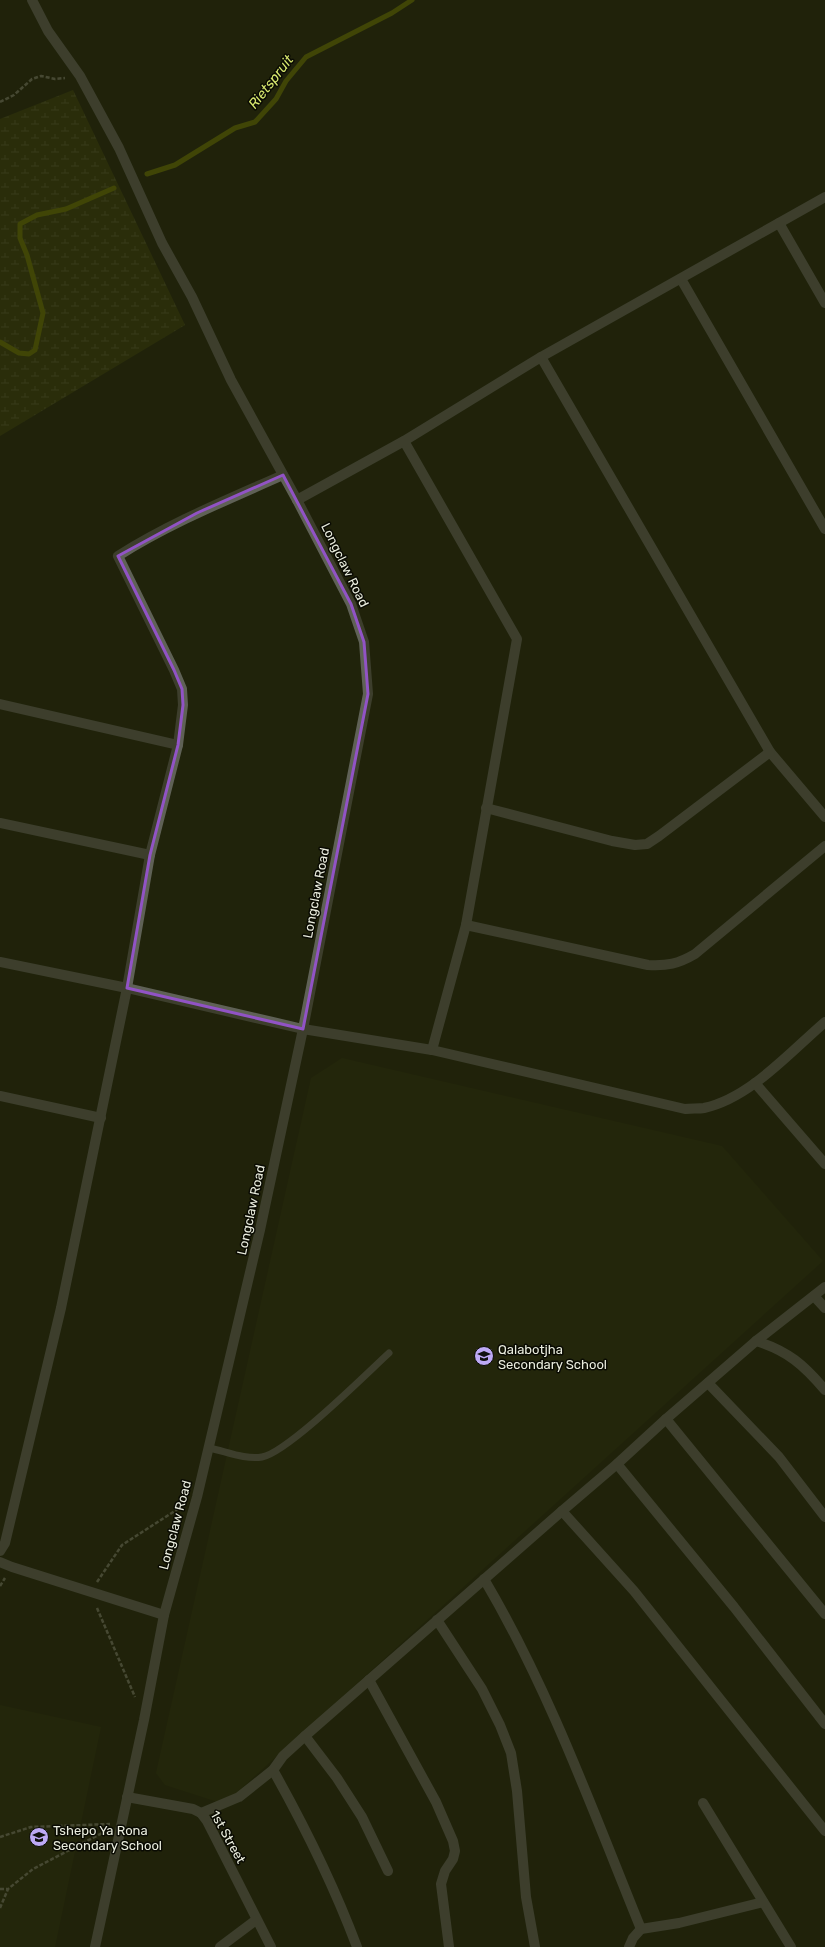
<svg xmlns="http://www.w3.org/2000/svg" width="825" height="1947" font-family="Rubik,sans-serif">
  <defs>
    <pattern id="wetland-marsh" width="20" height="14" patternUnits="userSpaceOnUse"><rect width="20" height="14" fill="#363b0a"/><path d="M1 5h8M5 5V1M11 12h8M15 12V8" fill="none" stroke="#53582d"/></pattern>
  </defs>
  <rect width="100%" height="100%" fill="#20230b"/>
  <g fill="#272b0c">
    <polygon points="342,1058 722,1146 823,1261 224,1804 165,1785 156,1773 311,1078"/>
    <polygon points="0,1705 101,1727 55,1947 0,1947"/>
  </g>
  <polygon fill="url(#wetland-marsh)" points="73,90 185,325 0,436 0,119"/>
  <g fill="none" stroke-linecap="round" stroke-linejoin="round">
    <g stroke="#667002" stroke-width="5">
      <polyline points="147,174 175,165 235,128 255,122 276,99 286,81 306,57 392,13 412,0"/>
      <polyline points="0,342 19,353 29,354 35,350 43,313 27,255 20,238 20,224 37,215 66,209 114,188"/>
    </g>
    <g stroke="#747763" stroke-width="2.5" stroke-dasharray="4 2" stroke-linecap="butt">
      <polyline points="0,102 14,95 32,79 41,76 55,79 65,78"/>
      <polyline points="97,1582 122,1545 181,1507"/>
      <polyline points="0,1586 5,1578"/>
      <polyline points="97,1608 135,1697"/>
      <polyline points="0,1837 31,1827 110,1824"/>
      <polyline points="0,1889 7,1889"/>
      <polyline points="0,1908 8,1889 33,1869 108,1830"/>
    </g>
    <path stroke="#5f6156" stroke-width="7" d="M209,1448C225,1451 245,1460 262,1457C288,1452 366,1374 389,1353"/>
    <g stroke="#5f6156" stroke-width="10">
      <polyline points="32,0 48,31 80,76 119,148 162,243 192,297 231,380 297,500 351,604 364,642 368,694 303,1029 260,1230 197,1497 164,1615 144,1720 95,1947"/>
      <polyline points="779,223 825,303"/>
      <polyline points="681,279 825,529"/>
      <polyline points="541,357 770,752 825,817"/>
      <polyline points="404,441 517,639 466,925 432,1050"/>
      <polyline points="297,500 404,441 541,357 825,197"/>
      <polyline points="0,704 178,745"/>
      <polyline points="486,808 612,841 635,845 647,844 659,836 770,752"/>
      <polyline points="0,823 150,855"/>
      <path d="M466,925L648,965C667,966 678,964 695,954L825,846"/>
      <path d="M0,962L127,988L303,1029L432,1050L685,1109C691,1108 698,1109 704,1108C750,1098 790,1052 825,1022"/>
      <polyline points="755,1083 825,1164"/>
      <polyline points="0,1096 101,1118"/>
      <polyline points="814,1296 825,1308"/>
      <path d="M756,1341C788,1351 804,1365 825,1390"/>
      <polyline points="708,1383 779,1457 825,1517"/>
      <polyline points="666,1419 825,1614"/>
      <polyline points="617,1464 734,1607 825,1724"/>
      <polyline points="562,1511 634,1591 825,1831"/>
      <path d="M0,1551L5,1543L61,1308L127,988L150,855L178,745L183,705L182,689L174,670L118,556C170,523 227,500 283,475"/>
      <polyline points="0,1562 12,1567 164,1615"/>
      <path d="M484,1579C549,1689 593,1811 641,1929"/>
      <polyline points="437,1620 482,1689 500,1725 511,1753 517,1791 526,1897 535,1947"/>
      <polyline points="369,1680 436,1802 453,1841 455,1851 453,1859 445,1871 441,1884 449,1947"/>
      <polyline points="305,1736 337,1778 362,1817 388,1871"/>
      <path d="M273,1770C305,1827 334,1886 357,1947"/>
      <polyline points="127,1797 193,1809 201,1813 207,1821 271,1947"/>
      <polyline points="703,1803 791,1947"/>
      <polyline points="201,1813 239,1797 273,1770 283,1756 305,1736 562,1511 617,1464 666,1419 756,1341 825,1287"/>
      <polyline points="220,1947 256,1920"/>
      <polyline points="629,1947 633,1938 641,1929 679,1923 763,1902"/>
    </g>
  </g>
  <path d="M0 0H825V1947H0ZM283,475L351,604L364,642L368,694L303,1029L127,988L150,855L178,745L183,705L182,689L174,670L118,556L197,513Z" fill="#20230b" fill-opacity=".55" fill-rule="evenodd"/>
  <path fill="none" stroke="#9153c5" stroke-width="3" stroke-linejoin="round" d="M283,475L351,604L364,642L368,694L303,1029L127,988L150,855L178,745L183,705L182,689L174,670L118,556L197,513Z"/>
  <defs>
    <g id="school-disc" transform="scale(1)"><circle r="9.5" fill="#bda9f5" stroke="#0a0b03"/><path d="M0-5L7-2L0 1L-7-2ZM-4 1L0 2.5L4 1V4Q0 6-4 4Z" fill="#111"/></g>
  </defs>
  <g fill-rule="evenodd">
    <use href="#school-disc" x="484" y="1356"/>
    <use href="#school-disc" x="39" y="1837"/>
  </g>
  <g text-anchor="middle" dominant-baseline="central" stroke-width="3" stroke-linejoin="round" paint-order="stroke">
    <g font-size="13" fill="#eaedde" stroke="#0a0b03">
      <text transform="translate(345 565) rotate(64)">Longclaw Road</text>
      <text transform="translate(316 893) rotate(-79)">Longclaw Road</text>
      <text transform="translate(251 1210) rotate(-78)">Longclaw Road</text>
      <text transform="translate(175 1525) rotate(-75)">Longclaw Road</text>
      <text transform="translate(228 1837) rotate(61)">1st Street</text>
    </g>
    <g font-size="13" fill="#eaedde" stroke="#0a0b03" text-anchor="start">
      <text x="498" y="1349">Qalabotjha<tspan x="498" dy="15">Secondary School</tspan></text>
      <text x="53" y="1830">Tshepo Ya Rona<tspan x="53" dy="15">Secondary School</tspan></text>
    </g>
    <g font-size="14" font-style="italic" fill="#d8e86e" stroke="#0a0b03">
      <text transform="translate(271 82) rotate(-52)">Rietspruit</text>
    </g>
  </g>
</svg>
